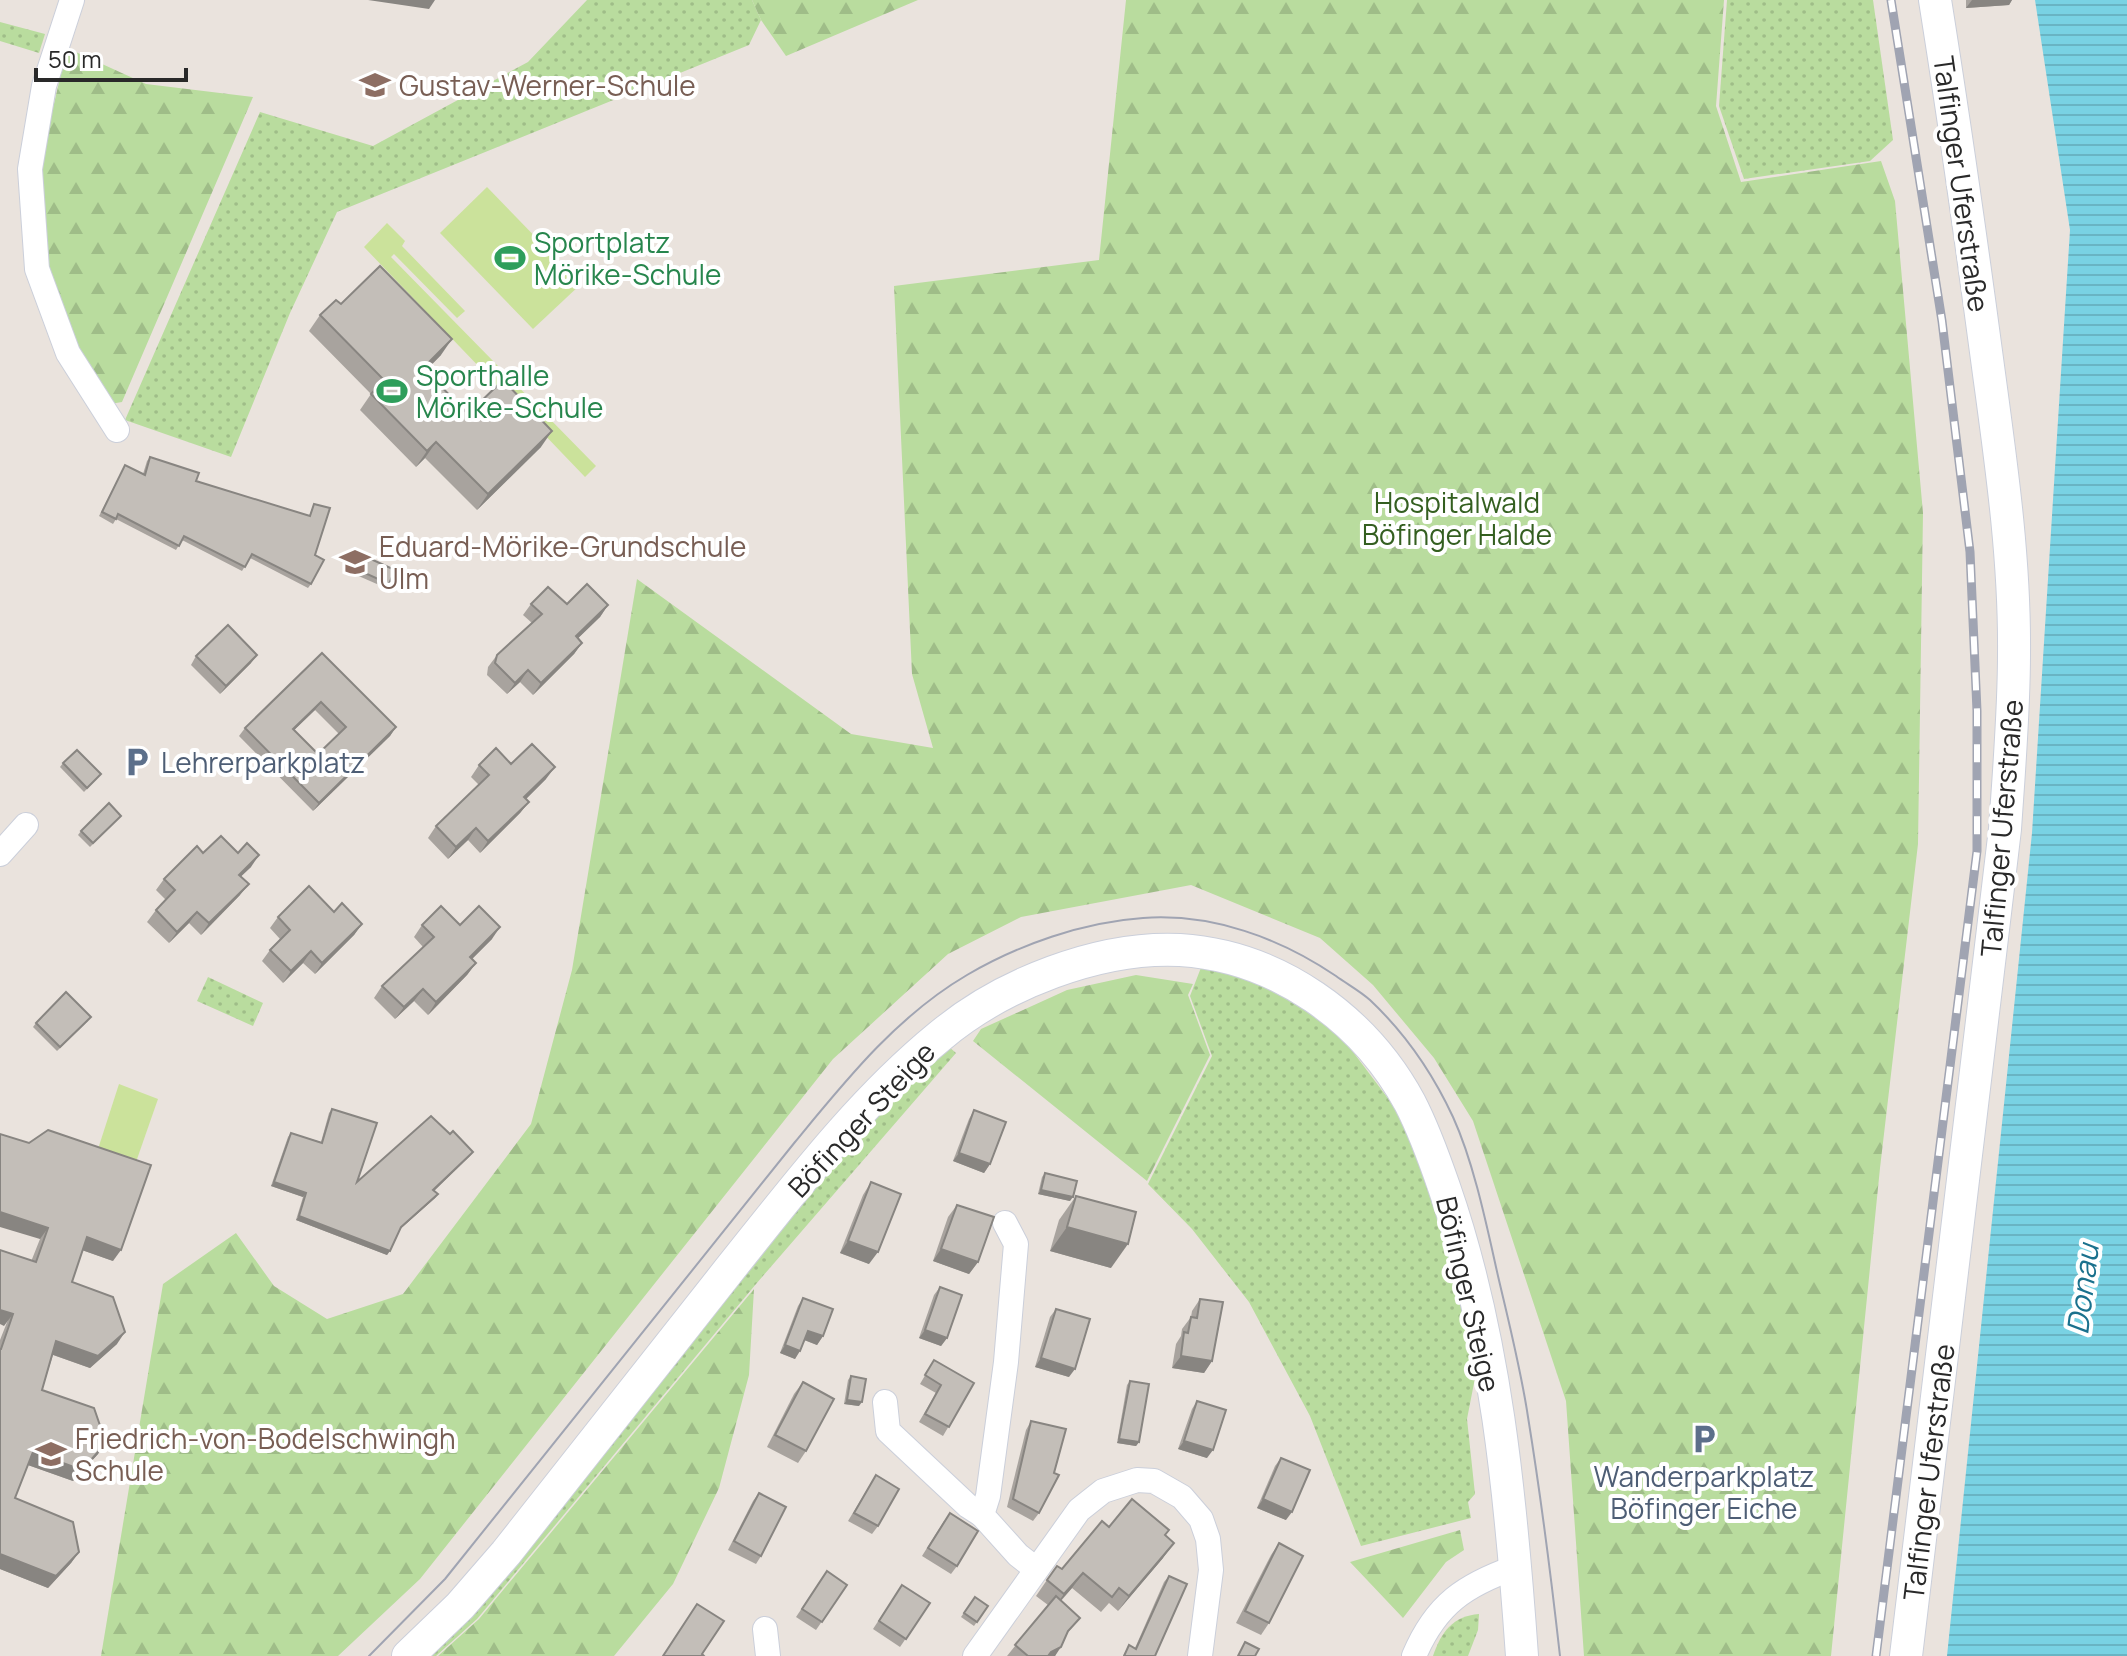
<svg xmlns="http://www.w3.org/2000/svg" width="2127" height="1656" font-family="Manrope,sans-serif">
  <defs>
    <pattern id="grass-dots" width="8" height="8" patternUnits="userSpaceOnUse" patternTransform="scale(2)"><rect width="8" height="8" fill="#b9dc9e"/><path d="M2 2h.1M6 6h.1" fill="none" stroke="#9fbd88" stroke-width="1.8" stroke-linecap="round"/></pattern>
    <pattern id="forest-firs" width="22" height="20" patternUnits="userSpaceOnUse" patternTransform="scale(2)"><rect width="22" height="20" fill="#b9dc9e"/><path d="M5 1l3.5 6h-7zM16 11l3.5 6h-7z" fill="#9fbd88"/></pattern>
    <pattern id="water-rules" width="6" height="5" patternUnits="userSpaceOnUse" patternTransform="scale(2)"><rect width="6" height="5" fill="#79d2e3"/><path d="M0 2.5h6" fill="none" stroke="#69b4c3"/></pattern>
  </defs>
  <rect width="100%" height="100%" fill="#eae3dd"/>
  <g fill="url(#grass-dots)">
    <polygon points="587,0 752,0 761,20 749,45 337,212 290,313 231,457 125,420 260,112 373,146 528,62"/>
    <polygon points="1727,0 1873,0 1893,140 1870,161 1744,179 1719,106"/>
    <polygon points="0,22 45,34 39,53 0,41"/>
    <polygon points="1202,965 1268,987 1307,1008 1341,1036 1396,1109 1426,1172 1450,1246 1475,1378 1467,1419 1475,1494 1468,1502 1471,1518 1361,1546 1310,1416 1249,1302 1192,1229 1148,1184 1212,1056 1190,996"/>
    <polygon points="208,977 263,1003 253,1026 197,1001"/>
    <polygon points="948,1046 956,1053 756,1284 477,1619 436,1656 426,1656 838,1155"/>
    <path d="M1479,1614L1478,1630L1468,1656H1433C1441,1632 1453,1616 1479,1614Z"/>
  </g>
  <g fill="url(#forest-firs)">
    <polygon points="752,0 918,0 786,56 761,20"/>
    <polygon points="1126,0 1724,0 1716,106 1741,182 1881,161 1895,201 1923,513 1918,844 1880,1168 1831,1656 1584,1656 1566,1401 1473,1121 1434,1058 1373,985 1320,938 1191,885 1021,917 948,954 833,1059 420,1579 338,1656 101,1656 163,1284 236,1233 274,1286 327,1319 403,1294 531,1124 572,970 637,579 851,734 933,748 912,674 894,286 1099,260"/>
    <polygon points="67,48 146,84 253,97 122,402 110,404 71,337 45,261 42,155"/>
    <polygon points="1136,975 1193,984 1188,995 1210,1055 1147,1181 973,1041 981,1029 1067,990"/>
    <polygon points="754,1289 749,1375 719,1488 673,1584 614,1656 438,1656 479,1619"/>
    <polygon points="1460,1530 1464,1550 1446,1562 1403,1618 1350,1562"/>
  </g>
  <g fill="#cbe29b">
    <polygon points="487,187 581,284 533,329 440,233"/>
    <polygon points="387,223 405,241 402,246 465,311 457,318 394,254 391,257 596,466 585,477 364,247"/>
    <polygon points="119,1084 158,1099 136,1162 98,1149"/>
  </g>
  <polygon fill="url(#water-rules)" points="2035,0 2127,0 2127,1656 1947,1656 2032,833 2070,230"/>
  <g fill="none" stroke-linecap="round" stroke-linejoin="round">
    <g stroke="#cbcfda" stroke-width="26">
      <g id="street">
        <polyline points="72,0 44,86 30,169 37,269 68,353 117,430"/>
        <polyline points="0,854 26,825"/>
        <polyline points="1005,1223 1016,1244 1006,1362 988,1496 982,1515 1018,1555 1036,1569"/>
        <polyline points="885,1402 888,1431 968,1506 982,1515"/>
        <polyline points="765,1629 768,1656"/>
        <polyline points="975,1656 1079,1510 1103,1491 1137,1480 1154,1481 1182,1497 1201,1519 1208,1539 1211,1570 1200,1656"/>
        <path d="M1414,1656C1436,1604 1465,1585 1516,1567"/>
      </g>
    </g>
    <g stroke="#cbcfda" stroke-width="34">
      <g id="secondary">
        <path d="M408,1656L460,1606L506,1553C580,1459 655,1364 729,1270C794,1189 859,1102 940,1036C1002,984 1099,946 1180,950C1277,956 1364,1018 1410,1103C1424,1130 1434,1158 1444,1187C1496,1336 1511,1499 1522,1656"/>
        <path d="M1906,1656L2005,829C2009,770 2014,712 2014,654C2015,555 2000,456 1987,359C1971,239 1954,119 1935,0"/>
      </g>
    </g>
    <use href="#street" stroke="#fff" stroke-width="24"/>
    <use href="#secondary" stroke="#fff" stroke-width="32"/>
    <path stroke="#a0a4b2" stroke-width="2" d="M369,1656L445,1579L795,1142C846,1080 897,1016 967,975C1018,945 1083,922 1143,918C1212,913 1280,938 1336,976C1347,984 1360,991 1370,1000C1405,1033 1433,1074 1453,1117C1474,1163 1487,1227 1498,1276C1509,1323 1521,1370 1528,1417C1541,1497 1551,1576 1560,1656"/>
    <g stroke="#a0a4b2" stroke-width="9">
      <polyline id="rail" points="1876,1656 1977,851 1977,711 1970,552 1942,321 1891,0"/>
    </g>
    <use href="#rail" stroke="#fff" stroke-width="6" stroke-dasharray="18" stroke-linecap="butt"/>
  </g>
  <g fill="#a8a39e" fill-rule="evenodd">
    <polygon points="1966,0 2012,0 2009,5 1966,8"/>
    <polygon points="341,304 441,355 425,371 468,414 541,447 477,510 425,458 416,467 360,410 371,394 309,331 320,315"/>
    <polygon points="150,457 196,481 309,516 314,504 315,555 311,584 308,588 250,558 242,571 182,540 176,550 116,519 113,524 99,516 125,465 143,474 147,461"/>
    <polygon points="362,555 389,584 386,588 354,574"/>
    <polygon points="531,604 608,605 600,617 578,638 582,643 574,654 533,695 520,682 507,694 487,675 488,667 497,655 532,623 523,615"/>
    <path d="M322,653L396,727L390,736L313,811L239,736L245,728ZM315,710L339,734L318,754L294,730Z"/>
    <polygon points="196,656 251,663 220,694 191,665"/>
    <polygon points="63,763 101,774 84,792 60,767"/>
    <polygon points="511,764 546,779 526,799 529,802 520,813 480,853 468,840 448,859 428,838 436,826 479,785 471,777 479,765"/>
    <polygon points="121,816 90,847 78,835 81,831"/>
    <polygon points="203,853 251,867 241,876 240,895 201,935 189,923 169,943 147,922 156,910 166,900 156,890 164,879"/>
    <polygon points="334,912 362,924 354,935 315,974 303,963 283,983 262,961 270,950 280,939 270,928 278,917"/>
    <polygon points="422,925 460,925 492,939 472,959 476,963 467,975 428,1015 414,1001 395,1019 374,998 382,986 423,947 414,937"/>
    <polygon points="88,1021 57,1051 33,1027 36,1023"/>
    <polygon points="332,1109 357,1182 450,1134 473,1152 434,1190 438,1194 435,1198 400,1229 387,1255 296,1220 303,1197 271,1186 288,1137 291,1133 321,1142 329,1113"/>
    <polygon points="974,1110 990,1164 984,1173 953,1161 969,1119"/>
    <polygon points="0,1134 113,1261 82,1250 72,1282 117,1344 90,1368 53,1355 42,1390 98,1454 73,1481 28,1465 15,1498 79,1552 71,1563 48,1588 0,1569 0,1340 40,1239"/>
    <polygon points="1045,1173 1070,1201 1038,1194 1042,1177"/>
    <polygon points="871,1182 869,1264 840,1253 863,1195"/>
    <polygon points="1076,1196 1111,1268 1050,1251 1059,1220"/>
    <polygon points="957,1205 978,1262 969,1274 933,1261 948,1217"/>
    <polygon points="940,1287 947,1338 941,1346 919,1338 934,1295"/>
    <polygon points="803,1298 823,1336 817,1345 804,1340 795,1359 780,1353 798,1306"/>
    <polygon points="1200,1299 1212,1361 1204,1373 1172,1368 1176,1344 1181,1336 1182,1329 1191,1317 1192,1311"/>
    <polygon points="1056,1309 1069,1377 1035,1367 1050,1317"/>
    <polygon points="934,1360 974,1383 943,1436 919,1422 936,1393 920,1384"/>
    <polygon points="851,1376 859,1406 844,1404 848,1380"/>
    <polygon points="1130,1381 1139,1442 1136,1446 1117,1443 1127,1385"/>
    <polygon points="803,1382 806,1451 798,1463 767,1447 794,1394"/>
    <polygon points="1197,1401 1207,1458 1178,1449 1192,1409"/>
    <polygon points="1031,1421 1039,1513 1033,1521 1007,1507 1026,1430"/>
    <polygon points="1281,1458 1286,1520 1257,1508 1275,1466"/>
    <polygon points="876,1475 878,1526 872,1534 848,1521"/>
    <polygon points="759,1493 761,1556 756,1564 728,1550 753,1501"/>
    <polygon points="944,1521 957,1566 951,1574 922,1556"/>
    <polygon points="1109,1527 1165,1536 1163,1558 1118,1611 1109,1603 1101,1612 1072,1588 1061,1601 1080,1618 1065,1636 1055,1656 1007,1656 1048,1605 1036,1596 1047,1580 1062,1569"/>
    <polygon points="1279,1543 1269,1623 1261,1635 1236,1623 1271,1555"/>
    <polygon points="827,1571 847,1585 816,1630 796,1617"/>
    <polygon points="1169,1576 1155,1656 1123,1656 1129,1645 1135,1648 1164,1582"/>
    <polygon points="902,1585 930,1603 900,1647 873,1629"/>
    <polygon points="975,1597 988,1606 974,1626 961,1617"/>
  </g>
  <g fill="#888581">
    <polygon points="368,0 435,0 429,9"/>
    <polygon points="1972,0 2012,0 2009,5 1966,8"/>
    <polygon points="452,339 441,355 412,385 423,368"/>
    <polygon points="552,431 541,447 477,510 488,494"/>
    <polygon points="436,442 425,458 416,467 427,451"/>
    <polygon points="608,605 600,617 568,648 576,636"/>
    <polygon points="582,643 574,654 533,695 541,683"/>
    <polygon points="257,655 251,663 220,694 226,686"/>
    <polygon points="528,670 520,682 507,694 515,683"/>
    <polygon points="321,702 315,710 287,737 293,729"/>
    <polygon points="396,727 390,736 313,811 319,803"/>
    <polygon points="555,767 546,779 516,809 524,797"/>
    <polygon points="529,802 520,813 480,853 488,841"/>
    <polygon points="476,828 468,840 448,859 456,847"/>
    <polygon points="259,855 251,867 231,886 239,875"/>
    <polygon points="249,884 240,895 201,935 209,923"/>
    <polygon points="197,912 189,923 169,943 177,932"/>
    <polygon points="362,924 354,935 315,974 322,963"/>
    <polygon points="500,927 492,939 462,969 470,957"/>
    <polygon points="311,951 303,963 283,983 291,971"/>
    <polygon points="476,963 467,975 428,1015 436,1002"/>
    <polygon points="423,989 414,1001 395,1019 404,1007"/>
    <polygon points="473,1152 470,1156 431,1194 433,1190"/>
    <polygon points="959,1153 990,1164 984,1173 953,1161"/>
    <polygon points="274,1182 306,1193 303,1197 271,1186"/>
    <polygon points="1041,1190 1073,1197 1070,1201 1038,1194"/>
    <polygon points="438,1194 435,1198 398,1231 401,1227"/>
    <polygon points="0,1212 48,1228 40,1239 0,1227"/>
    <polygon points="299,1216 390,1251 387,1255 296,1220"/>
    <polygon points="1067,1227 1128,1244 1111,1268 1050,1251"/>
    <polygon points="87,1237 121,1250 113,1261 79,1249"/>
    <polygon points="848,1241 878,1252 869,1264 840,1253"/>
    <polygon points="941,1249 978,1262 969,1274 933,1261"/>
    <polygon points="0,1310 13,1314 4,1326 0,1324"/>
    <polygon points="925,1330 947,1338 941,1346 919,1338"/>
    <polygon points="808,1331 823,1336 817,1345 802,1339"/>
    <polygon points="125,1332 117,1344 90,1368 48,1353 56,1341"/>
    <polygon points="785,1345 800,1351 795,1359 780,1353"/>
    <polygon points="1181,1356 1212,1361 1204,1373 1172,1368"/>
    <polygon points="1041,1358 1075,1369 1069,1377 1035,1367"/>
    <polygon points="847,1400 862,1402 859,1406 844,1404"/>
    <polygon points="1119,1439 1139,1442 1136,1446 1117,1443"/>
    <polygon points="1184,1441 1213,1450 1207,1458 1178,1449"/>
    <polygon points="106,1443 98,1454 73,1481 25,1464 33,1452"/>
    <polygon points="1263,1499 1292,1512 1286,1520 1257,1508"/>
    <polygon points="1174,1543 1163,1558 1118,1611 1129,1596"/>
    <polygon points="79,1552 71,1563 48,1588 0,1569 0,1554"/>
    <polygon points="1083,1573 1072,1588 1053,1609 1064,1594"/>
    <polygon points="1061,1647 1055,1656 1048,1656 1051,1652"/>
  </g>
  <g fill="#c3beb8" stroke="#888581" stroke-width="2" fill-rule="evenodd">
    <polygon points="380,266 452,339 423,368 468,414 503,380 552,431 488,494 436,442 427,451 371,394 384,380 320,315 336,300 341,304"/>
    <polygon points="150,457 199,473 196,481 310,516 314,504 330,508 315,555 324,560 311,584 252,554 245,567 184,536 179,546 118,514 116,519 102,512 125,465 145,475"/>
    <polygon points="362,555 395,570 389,584 356,569"/>
    <polygon points="587,584 608,605 576,636 582,643 541,683 528,670 515,683 495,663 497,655 542,614 531,604 548,587 567,604"/>
    <polygon points="228,625 257,655 226,686 196,656"/>
    <path d="M322,653L396,727L319,803L245,728ZM321,702L346,727L318,754L293,729Z"/>
    <polygon points="532,744 555,767 524,797 529,802 488,841 476,828 456,847 436,826 489,775 479,765 496,748 511,764"/>
    <polygon points="77,750 101,774 87,788 63,763"/>
    <polygon points="109,803 121,816 93,843 81,831"/>
    <polygon points="221,836 238,853 247,843 259,855 239,875 249,884 209,923 197,912 177,932 156,910 175,890 164,879 197,846 203,853"/>
    <polygon points="309,886 334,912 342,903 362,924 322,963 311,951 291,971 270,950 290,930 278,917"/>
    <polygon points="441,906 460,925 479,906 500,927 470,957 476,963 436,1002 423,989 404,1007 382,986 434,937 422,925"/>
    <polygon points="66,992 91,1017 60,1047 36,1023"/>
    <polygon points="332,1109 377,1123 357,1182 431,1116 450,1134 453,1131 473,1152 433,1190 438,1194 401,1227 390,1251 299,1216 306,1193 274,1182 291,1133 322,1143"/>
    <polygon points="974,1110 1006,1122 990,1164 959,1153"/>
    <polygon points="48,1130 151,1165 121,1250 87,1237 72,1282 113,1297 125,1332 98,1356 56,1341 42,1390 94,1408 106,1443 82,1470 33,1452 15,1498 73,1522 79,1552 56,1576 0,1554 0,1349 1,1349 13,1314 0,1310 0,1250 36,1262 48,1228 0,1212 0,1134 29,1143"/>
    <polygon points="1045,1173 1077,1181 1073,1197 1041,1190"/>
    <polygon points="871,1182 901,1194 878,1252 848,1241"/>
    <polygon points="1076,1196 1136,1212 1128,1244 1067,1227"/>
    <polygon points="957,1205 994,1217 978,1262 941,1249"/>
    <polygon points="940,1287 962,1295 947,1338 925,1330"/>
    <polygon points="803,1298 833,1309 823,1336 808,1331 800,1351 785,1345"/>
    <polygon points="1200,1299 1223,1302 1212,1361 1181,1356 1184,1332 1188,1333 1191,1317 1197,1318"/>
    <polygon points="1056,1309 1090,1319 1075,1369 1041,1358"/>
    <polygon points="934,1360 974,1383 949,1427 925,1414 941,1385 925,1375"/>
    <polygon points="851,1376 866,1379 862,1402 847,1400"/>
    <polygon points="1130,1381 1149,1384 1139,1442 1119,1439"/>
    <polygon points="803,1382 834,1399 806,1451 775,1435"/>
    <polygon points="1197,1401 1226,1410 1213,1450 1184,1441"/>
    <polygon points="1031,1421 1066,1429 1054,1473 1059,1475 1039,1513 1013,1499"/>
    <polygon points="1281,1458 1310,1470 1292,1512 1263,1499"/>
    <polygon points="876,1475 899,1489 878,1526 854,1513"/>
    <polygon points="759,1493 786,1507 761,1556 734,1541"/>
    <polygon points="1132,1499 1169,1530 1165,1535 1174,1543 1129,1596 1119,1588 1112,1597 1083,1573 1064,1594 1047,1580 1057,1566 1062,1569 1102,1521 1109,1527"/>
    <polygon points="950,1513 978,1531 957,1566 928,1548"/>
    <polygon points="1279,1543 1303,1556 1269,1623 1245,1611"/>
    <polygon points="827,1571 847,1585 822,1622 802,1609"/>
    <polygon points="1169,1576 1187,1584 1155,1656 1124,1656 1129,1645 1136,1649"/>
    <polygon points="902,1585 930,1603 906,1639 879,1621"/>
    <polygon points="1056,1596 1080,1618 1068,1631 1061,1647 1051,1652 1048,1656 1028,1656 1015,1645"/>
    <polygon points="975,1597 988,1606 977,1622 964,1613"/>
    <polygon points="697,1604 724,1621 702,1654 704,1656 663,1656"/>
    <polygon points="1245,1642 1259,1649 1255,1656 1238,1656"/>
  </g>
  <defs>
    <g id="school-bare" transform="scale(2.4)"><path d="M0-5L7-2L0 1L-7-2ZM-4 1L0 2.5L4 1V4Q0 6-4 4Z" fill="#8d6e63" stroke="#fff" stroke-width="2.5" paint-order="stroke"/></g>
    <g id="stadium-bare" transform="scale(2.4)"><path d="M0-5a6.5 5 0 1 0 0 10a6.5 5 0 1 0 0-10ZM-3.5-1.8h7v3.6h-7Z" fill="#2e9e5b" stroke="#fff" stroke-width="2.5" paint-order="stroke"/></g>
    <g id="parking-bare" transform="scale(2.4)"><path d="M-3.5-5.5H1a3.5 3.5 0 0 1 0 7H-1V5.5H-3.5ZM-1-3.4V-.6H.8a1.4 1.4 0 0 0 0-2.8Z" fill="#5c6f8a" stroke="#fff" stroke-width="2.5" paint-order="stroke"/></g>
  </defs>
  <g fill-rule="evenodd">
    <use href="#school-bare" x="375" y="85"/>
    <use href="#stadium-bare" x="510" y="258"/>
    <use href="#stadium-bare" x="392" y="391"/>
    <use href="#school-bare" x="355" y="562"/>
    <use href="#parking-bare" x="137" y="762"/>
    <use href="#parking-bare" x="1704" y="1439"/>
    <use href="#school-bare" x="51" y="1454"/>
  </g>
  <g text-anchor="middle" dominant-baseline="central" stroke-width="8" stroke-linejoin="round" paint-order="stroke">
    <g font-size="28" fill="#785e54" stroke="#fff" text-anchor="start">
      <text x="399" y="85">Gustav-Werner-Schule</text>
      <text x="379" y="546">Eduard-Mörike-Grundschule<tspan x="379" dy="32">Ulm</tspan></text>
      <text x="75" y="1438">Friedrich-von-Bodelschwingh<tspan x="75" dy="32">Schule</tspan></text>
    </g>
    <g font-size="28" fill="#292929" stroke="#fff">
      <text transform="translate(1962 184) rotate(82)">Talfinger Uferstraße</text>
      <text transform="translate(2001 828) rotate(-85)">Talfinger Uferstraße</text>
      <text transform="translate(861 1119) rotate(-47)">Böfinger Steige</text>
      <text transform="translate(1469 1294) rotate(77)">Böfinger Steige</text>
      <text transform="translate(1928 1472) rotate(-83)">Talfinger Uferstraße</text>
    </g>
    <g font-size="28" fill="#27864d" stroke="#fff" text-anchor="start">
      <text x="534" y="242">Sportplatz<tspan x="534" dy="32">Mörike-Schule</tspan></text>
      <text x="416" y="375">Sporthalle<tspan x="416" dy="32">Mörike-Schule</tspan></text>
    </g>
    <g font-size="28" fill="#345f20" stroke="#fff">
      <text x="1457" y="502">Hospitalwald<tspan x="1457" dy="32">Böfinger Halde</tspan></text>
    </g>
    <g font-size="28" fill="#4e5e75" stroke="#fff" text-anchor="start">
      <text x="161" y="762">Lehrerparkplatz</text>
      <text x="1704" y="1476" text-anchor="middle">Wanderparkplatz<tspan x="1704" dy="32">Böfinger Eiche</tspan></text>
    </g>
    <g font-size="30" font-style="italic" fill="#1a718d" stroke="#fff">
      <text transform="translate(2082 1289) rotate(-83)">Donau</text>
    </g>
  </g>
  <path d="M36 68v12h150v-12" fill="none" stroke="#292929" stroke-width="4"/>
  <text x="48" y="68" font-size="24" fill="#292929" stroke="#ffffff" stroke-width="6" paint-order="stroke">50 m</text>
</svg>
